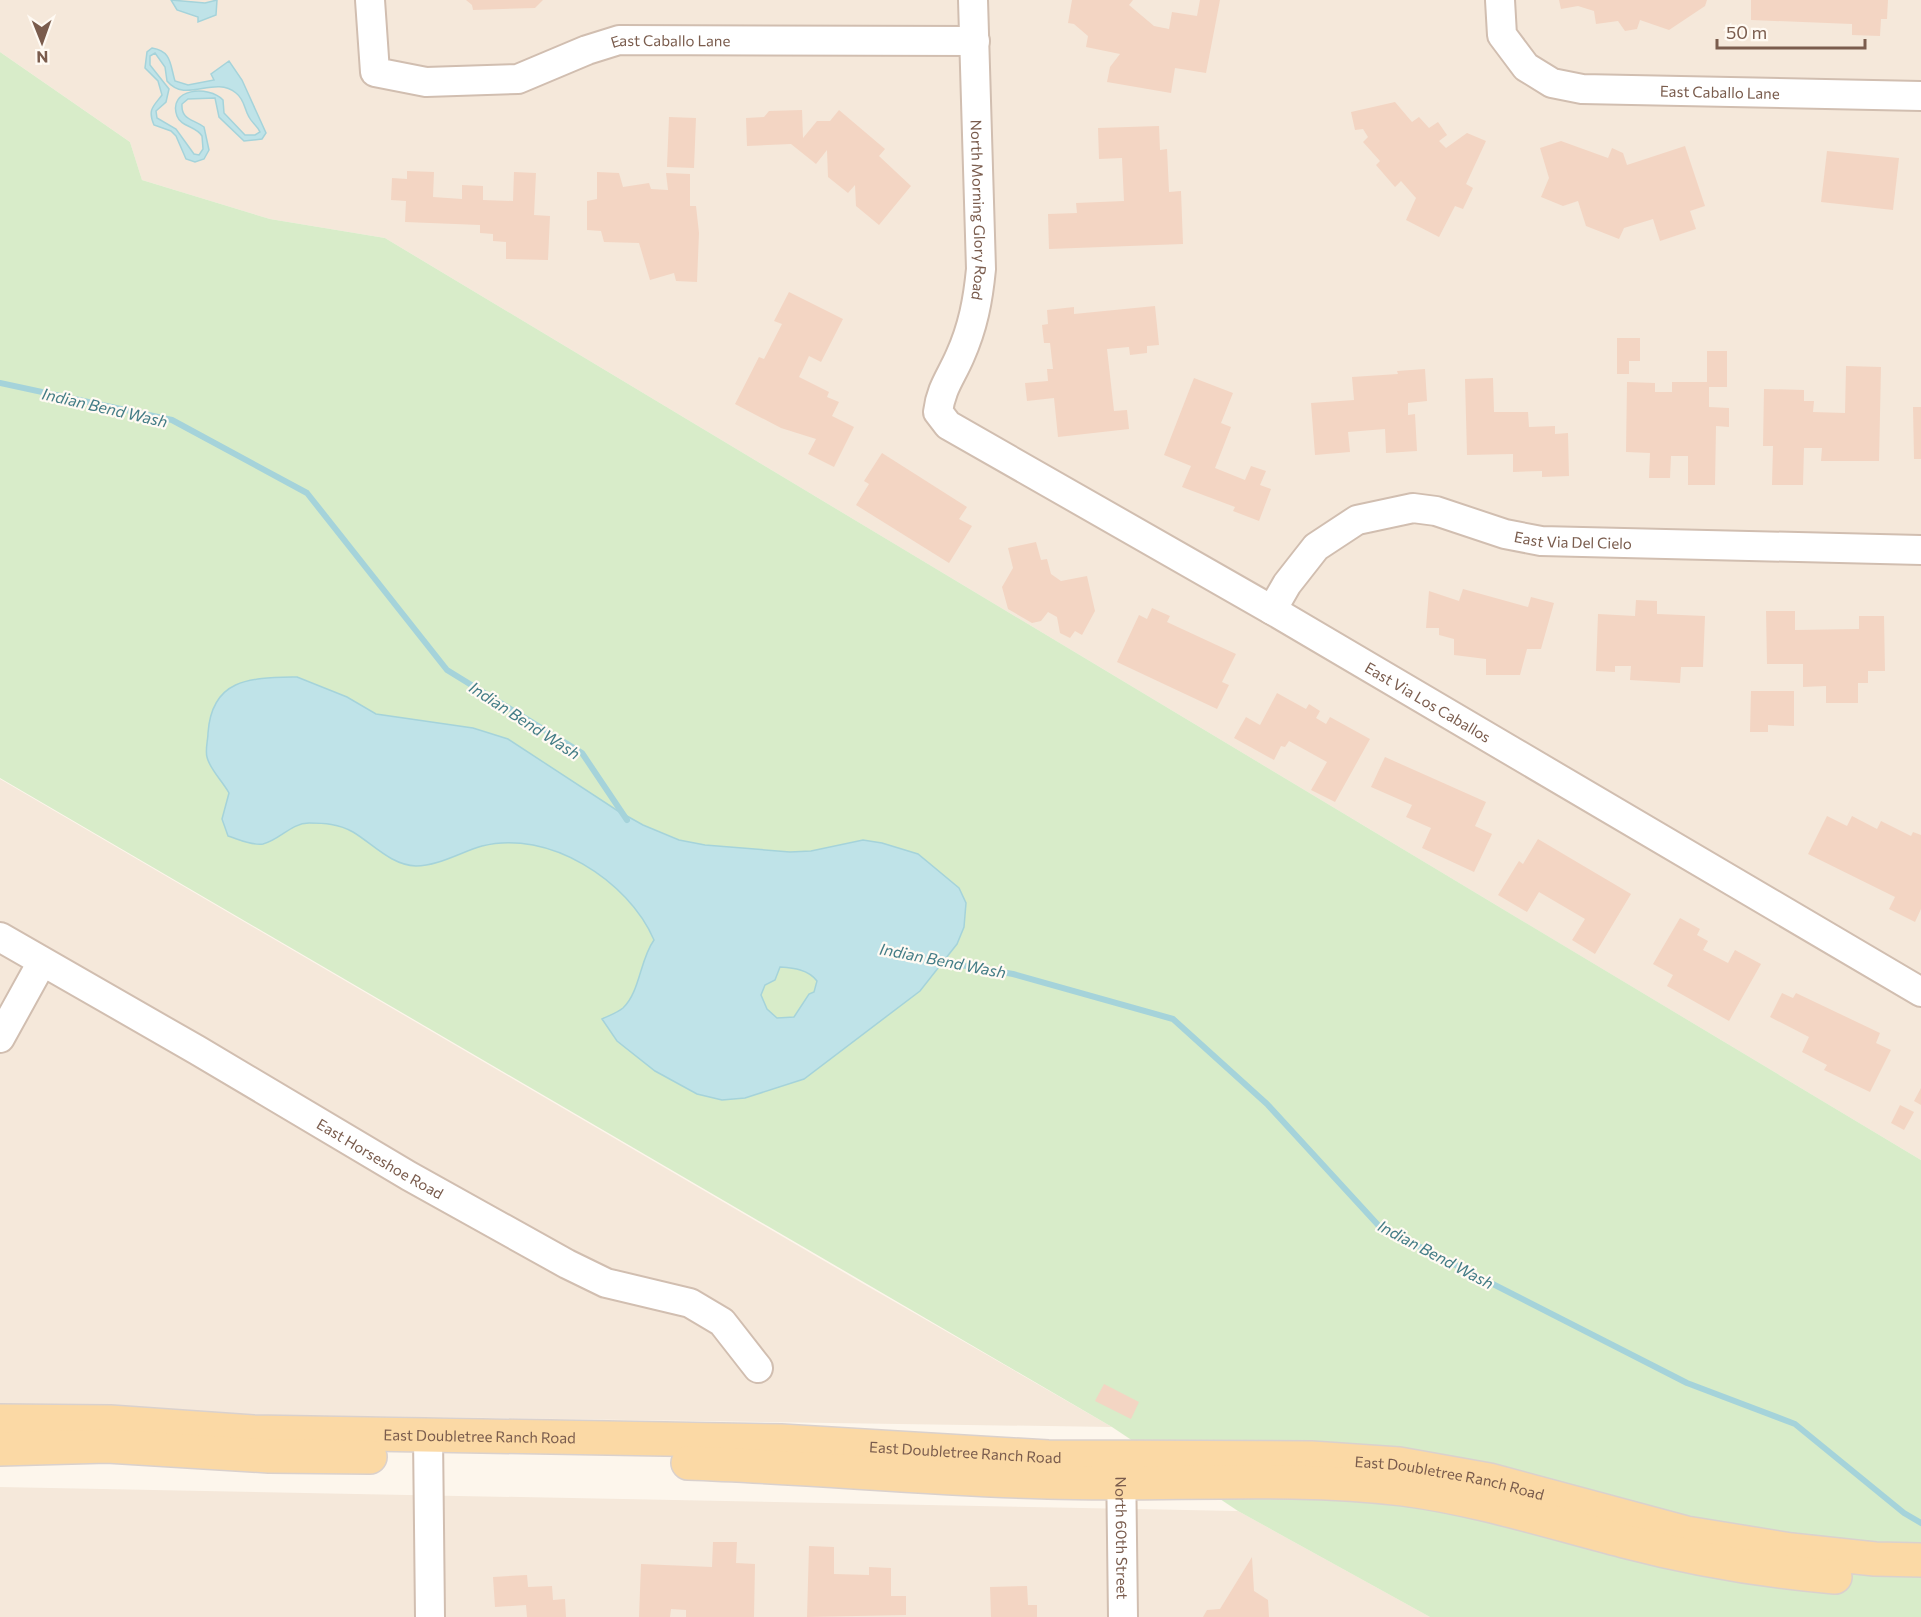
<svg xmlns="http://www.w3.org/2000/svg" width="1921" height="1617" font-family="Commissioner,sans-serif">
  <rect width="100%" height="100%" fill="#fdf6ec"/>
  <g fill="#f5e8da">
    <polygon points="0,0 1921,0 1921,1160 385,238 270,219 142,180 130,142 0,52"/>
    <polygon points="0,779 862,1283 1112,1427 0,1411"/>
    <polygon points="0,1487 1238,1511 1430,1617 0,1617"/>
  </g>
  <polygon fill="#d8ecc9" points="0,52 130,142 142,180 270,219 385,238 1921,1160 1921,1617 1430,1617 1238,1511 1112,1427 0,778"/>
  <g fill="#bfe3e8" stroke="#a5d3da" stroke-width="1.5" fill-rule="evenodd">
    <polygon points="171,0 205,3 217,0 216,15 198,22 198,17 177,10"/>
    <path d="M152,48C172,51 170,65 175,81L188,85L214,80L211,74L229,61L242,80L266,133L262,139L244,141L219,117L215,98L188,99L182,104C181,120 193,119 204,127L209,150L204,159L195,162L186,159L176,136L171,131L154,125C147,109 154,106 162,95L158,81L145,68L147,52ZM155,53L165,67L167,81C186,104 214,75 236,93C245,100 244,109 249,117C252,123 257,125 260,132L255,135H245L224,113L223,100C209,85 167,88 177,116C181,127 196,126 202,136L203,149L199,155L194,154L176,129L157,118L156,111L166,102L169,89L150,65V56Z"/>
    <path d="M297,677L347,697L376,714L473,728L508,739L618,811L643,825L679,840L705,845L790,852L811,851L863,840L882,843L918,854L959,888L966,903L964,927L957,944L920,991L804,1079L745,1098L722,1100L697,1094L655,1071L617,1041L602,1019C608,1016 617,1013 623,1008C640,992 640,959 654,940C628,880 548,829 482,846C461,852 438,866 416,866C391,865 373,844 353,832C339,824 324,823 309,823C291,823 280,840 263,844C252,846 238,839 228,836L222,819L229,793C223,782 209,768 207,757C205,750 208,740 208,733C212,677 252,678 297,677ZM780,967C793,968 808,969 817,981L814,992L809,994L794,1017L777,1018L767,1009L761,995L765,985L775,980Z"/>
  </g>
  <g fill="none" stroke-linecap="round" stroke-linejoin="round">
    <g stroke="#a5d3da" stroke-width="6">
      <polyline points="0,383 172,420 307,493 447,670 582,753 627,820"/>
      <polyline points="937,961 1013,974 1173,1019 1267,1104 1379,1226 1687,1383 1795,1424 1904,1513 1921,1523"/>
    </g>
  </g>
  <g fill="#f3d5c3">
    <polygon points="466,0 543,0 535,8 473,10 472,5"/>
    <polygon points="1072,0 1133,0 1129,5 1154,26 1169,29 1172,12 1197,16 1200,0 1220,0 1206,73 1175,68 1171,93 1107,82 1110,67 1120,54 1086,47 1088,36 1074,24 1068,23"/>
    <polygon points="1559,0 1707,0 1705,6 1669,30 1640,20 1637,29 1625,31 1618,21 1596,24 1594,11 1578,6 1561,9"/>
    <polygon points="1751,0 1888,0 1887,19 1881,19 1880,36 1852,35 1852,24 1751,20"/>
    <polygon points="1395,102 1412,122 1419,117 1429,128 1438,122 1447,135 1439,141 1446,148 1467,133 1486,141 1466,184 1473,188 1463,209 1455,206 1439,237 1406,220 1416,198 1401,181 1395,187 1376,165 1380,161 1363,142 1368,137 1363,129 1355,130 1351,112"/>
    <polygon points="802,110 803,138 817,121 830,121 839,110 885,149 879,156 911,186 879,225 856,206 855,185 848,193 828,177 827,150 816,164 791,144 747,146 746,118 764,117 769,111"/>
    <polygon points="669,117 696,118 694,168 667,167"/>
    <polygon points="1159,126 1160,150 1167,149 1169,192 1181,191 1183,244 1049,249 1048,214 1077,213 1076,203 1124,201 1122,158 1099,159 1098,128"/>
    <polygon points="1561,141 1608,158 1612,148 1623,153 1627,165 1685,146 1705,206 1690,211 1696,229 1660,241 1653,219 1624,228 1619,239 1586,226 1578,201 1563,206 1541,197 1549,178 1540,148"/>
    <polygon points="1827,151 1899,158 1893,210 1821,202"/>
    <polygon points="407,171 434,172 433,197 462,199 462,185 483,186 483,200 513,201 514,172 536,173 534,215 550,216 548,260 506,259 506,242 493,241 493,234 480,233 480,225 405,222 406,201 391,200 392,178 407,179"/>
    <polygon points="597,172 619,173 623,187 649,183 651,189 668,190 666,173 690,174 690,206 696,206 699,233 697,282 676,281 674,273 650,280 639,243 604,242 601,231 587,230 587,201 597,199"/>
    <polygon points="789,292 843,319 821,362 809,356 799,377 829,392 827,397 839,402 832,416 854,427 834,467 808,454 816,439 781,428 735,404 759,357 764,359 782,324 774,321"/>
    <polygon points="1155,306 1159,345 1147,346 1147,353 1130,355 1129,347 1107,349 1114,411 1127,410 1129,429 1058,437 1054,398 1027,401 1025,383 1048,381 1047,369 1053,369 1050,343 1044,343 1042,325 1048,324 1047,310 1074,307 1074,314"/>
    <polygon points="1617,338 1640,338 1640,361 1629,361 1629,374 1617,374"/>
    <polygon points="1707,351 1727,351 1727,387 1709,387 1709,407 1729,408 1729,427 1716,426 1715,485 1688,485 1688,456 1671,456 1670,478 1649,478 1650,453 1626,452 1627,382 1655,383 1655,392 1672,392 1672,382 1707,382"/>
    <polygon points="1846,366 1881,367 1879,461 1821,461 1822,448 1804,448 1803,485 1772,485 1773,446 1763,446 1764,389 1804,390 1804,401 1814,401 1813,412 1845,413"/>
    <polygon points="1425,369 1427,401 1408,403 1408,415 1415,414 1417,451 1386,453 1385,429 1348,432 1350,452 1315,455 1311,403 1354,400 1352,377 1398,374 1397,371"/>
    <polygon points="1194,378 1233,393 1221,423 1231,427 1215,468 1245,480 1251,466 1266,471 1260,485 1271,489 1259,521 1233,511 1235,507 1182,487 1191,466 1164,455"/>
    <polygon points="1493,378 1494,412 1528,412 1529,427 1555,426 1555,434 1568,433 1569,476 1542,477 1542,471 1513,472 1513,454 1467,455 1465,379"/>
    <polygon points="1913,407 1921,407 1921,459 1914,459"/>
    <polygon points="882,453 967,507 959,519 972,526 949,563 856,505 869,484 864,481"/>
    <polygon points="1036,542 1041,560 1047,559 1051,574 1061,581 1087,576 1095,611 1082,635 1075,631 1070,638 1060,633 1057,617 1048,612 1041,621 1032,623 1008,609 1002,587 1013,568 1008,548"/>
    <polygon points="1463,589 1528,607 1531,597 1554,603 1541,649 1527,649 1520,675 1486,675 1486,659 1454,655 1454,639 1439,635 1439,628 1426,628 1429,591 1459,601"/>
    <polygon points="1636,600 1657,601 1657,614 1705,616 1703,667 1681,667 1680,683 1630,680 1631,666 1615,666 1615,672 1596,671 1598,614 1635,616"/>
    <polygon points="1152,608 1170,616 1167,622 1236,654 1222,682 1229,685 1217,709 1117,662 1139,615 1147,619"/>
    <polygon points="1766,611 1795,611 1795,630 1859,629 1859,616 1884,616 1885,671 1868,671 1868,683 1858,683 1858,703 1826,703 1826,686 1803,687 1803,664 1767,664"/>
    <polygon points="1751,691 1794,691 1794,726 1768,725 1768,732 1750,732"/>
    <polygon points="1277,693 1306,709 1309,704 1320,711 1316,718 1326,724 1330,717 1370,739 1335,802 1311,790 1327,762 1289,741 1285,747 1281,746 1274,760 1234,738 1246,717 1260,725"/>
    <polygon points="1385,757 1486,802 1475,826 1492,834 1474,872 1422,848 1431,828 1406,817 1412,805 1371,787"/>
    <polygon points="1827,816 1847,826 1852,816 1877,829 1881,821 1911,836 1913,832 1921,835 1921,909 1915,922 1889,909 1895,897 1808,854"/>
    <polygon points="1538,839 1631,894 1595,954 1572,940 1585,919 1539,892 1527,912 1498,895 1519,861 1523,864"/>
    <polygon points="1680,918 1700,929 1697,935 1708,941 1703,950 1728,963 1735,950 1761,964 1729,1021 1667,986 1673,975 1653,964"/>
    <polygon points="1782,993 1793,998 1796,993 1880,1033 1876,1043 1891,1050 1870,1092 1824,1070 1827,1065 1802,1052 1809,1037 1770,1017"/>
    <polygon points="1921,1088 1921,1105 1914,1101"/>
    <polygon points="1900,1105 1914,1112 1904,1130 1891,1123"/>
    <polygon points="1104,1384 1139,1402 1131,1419 1095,1401"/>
    <polygon points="713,1542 737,1542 736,1563 755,1564 754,1617 686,1617 686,1610 671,1609 670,1617 639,1617 641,1564 712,1567"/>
    <polygon points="809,1546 834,1547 834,1574 869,1575 869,1567 891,1568 891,1596 906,1596 906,1615 807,1617"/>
    <polygon points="1252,1557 1254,1591 1268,1600 1269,1617 1203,1617 1207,1610 1220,1609"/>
    <polygon points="527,1575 528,1587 552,1586 553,1600 565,1599 566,1617 527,1617 526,1605 495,1607 493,1577"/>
    <polygon points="1027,1586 1028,1605 1037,1605 1037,1617 991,1617 990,1587"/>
  </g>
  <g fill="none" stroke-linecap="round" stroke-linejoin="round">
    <g stroke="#d1beb0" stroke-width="32">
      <g id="minor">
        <path id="s1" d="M370,0L375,72L426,82L518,79L587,50L619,40L975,41"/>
        <path id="s2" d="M973,0L981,269C978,300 973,327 960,356C951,377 941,388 938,412L948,425L1272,610L1921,992"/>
        <path id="s3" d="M1500,0L1502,35L1526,67L1552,83L1582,89L1921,96"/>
        <path id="s4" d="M1272,610L1287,584L1316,547L1357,520L1413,508L1436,511L1505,534L1541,541L1921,550"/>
        <path id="s5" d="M0,937L197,1050L409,1176L567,1264L606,1283L690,1303L722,1322L758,1368"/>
        <polyline points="0,1038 42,962"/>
        <polyline points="428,1436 430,1617"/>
        <path id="s6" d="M1121,1460L1123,1617"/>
      </g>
    </g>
    <g stroke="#dad1cd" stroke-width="36">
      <g id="major">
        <path id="s7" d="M0,1421L110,1422L253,1432L781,1441L1048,1457L1311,1458L1399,1464L1489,1480L1686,1533L1791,1550L1875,1559L1921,1560"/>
        <polyline points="0,1449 107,1446 269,1456 370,1457"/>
        <path d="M688,1463C809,1467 928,1479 1048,1482C1166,1486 1285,1475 1403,1489C1479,1499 1550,1522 1624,1541C1693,1559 1764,1571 1835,1577"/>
      </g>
    </g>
    <use href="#minor" stroke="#fff" stroke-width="28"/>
    <use href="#major" stroke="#fbd9a5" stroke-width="33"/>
  </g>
  <g text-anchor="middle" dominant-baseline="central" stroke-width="4.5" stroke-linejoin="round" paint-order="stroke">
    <g font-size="15" fill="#7a5c4d" stroke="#fffaf3">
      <text stroke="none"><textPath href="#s1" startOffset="376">East Caballo Lane</textPath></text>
      <text stroke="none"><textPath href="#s3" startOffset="274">East Caballo Lane</textPath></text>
      <text stroke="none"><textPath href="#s2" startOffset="210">North Morning Glory Road</textPath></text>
      <text stroke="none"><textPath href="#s4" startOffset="348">East Via Del Cielo</textPath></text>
      <text stroke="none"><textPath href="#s2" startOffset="990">East Via Los Caballos</textPath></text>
      <text stroke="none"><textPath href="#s5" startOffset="440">East Horseshoe Road</textPath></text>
      <text stroke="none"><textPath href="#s7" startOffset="480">East Doubletree Ranch Road</textPath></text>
      <text stroke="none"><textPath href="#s7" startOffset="966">East Doubletree Ranch Road</textPath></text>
      <text stroke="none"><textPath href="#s7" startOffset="1452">East Doubletree Ranch Road</textPath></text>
      <text stroke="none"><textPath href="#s6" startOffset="78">North 60th Street</textPath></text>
    </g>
    <g font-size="16" font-style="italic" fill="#437c86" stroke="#fffaf3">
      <text transform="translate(105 407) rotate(13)">Indian Bend Wash</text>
      <text transform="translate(525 720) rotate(33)">Indian Bend Wash</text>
      <text transform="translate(943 960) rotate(11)">Indian Bend Wash</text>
      <text transform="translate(1436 1254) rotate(28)">Indian Bend Wash</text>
    </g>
  </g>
  <g transform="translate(42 42) rotate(179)" stroke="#fffaf3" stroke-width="4.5" paint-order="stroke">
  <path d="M0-4.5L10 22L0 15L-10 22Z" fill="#7a5c4d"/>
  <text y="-9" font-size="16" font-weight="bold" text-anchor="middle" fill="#7a5c4d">N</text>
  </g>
  <path d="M1717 39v9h148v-9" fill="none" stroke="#7a5c4d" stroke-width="3"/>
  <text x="1726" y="39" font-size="18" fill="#7a5c4d" stroke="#fffaf3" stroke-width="4.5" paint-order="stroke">50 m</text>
</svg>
